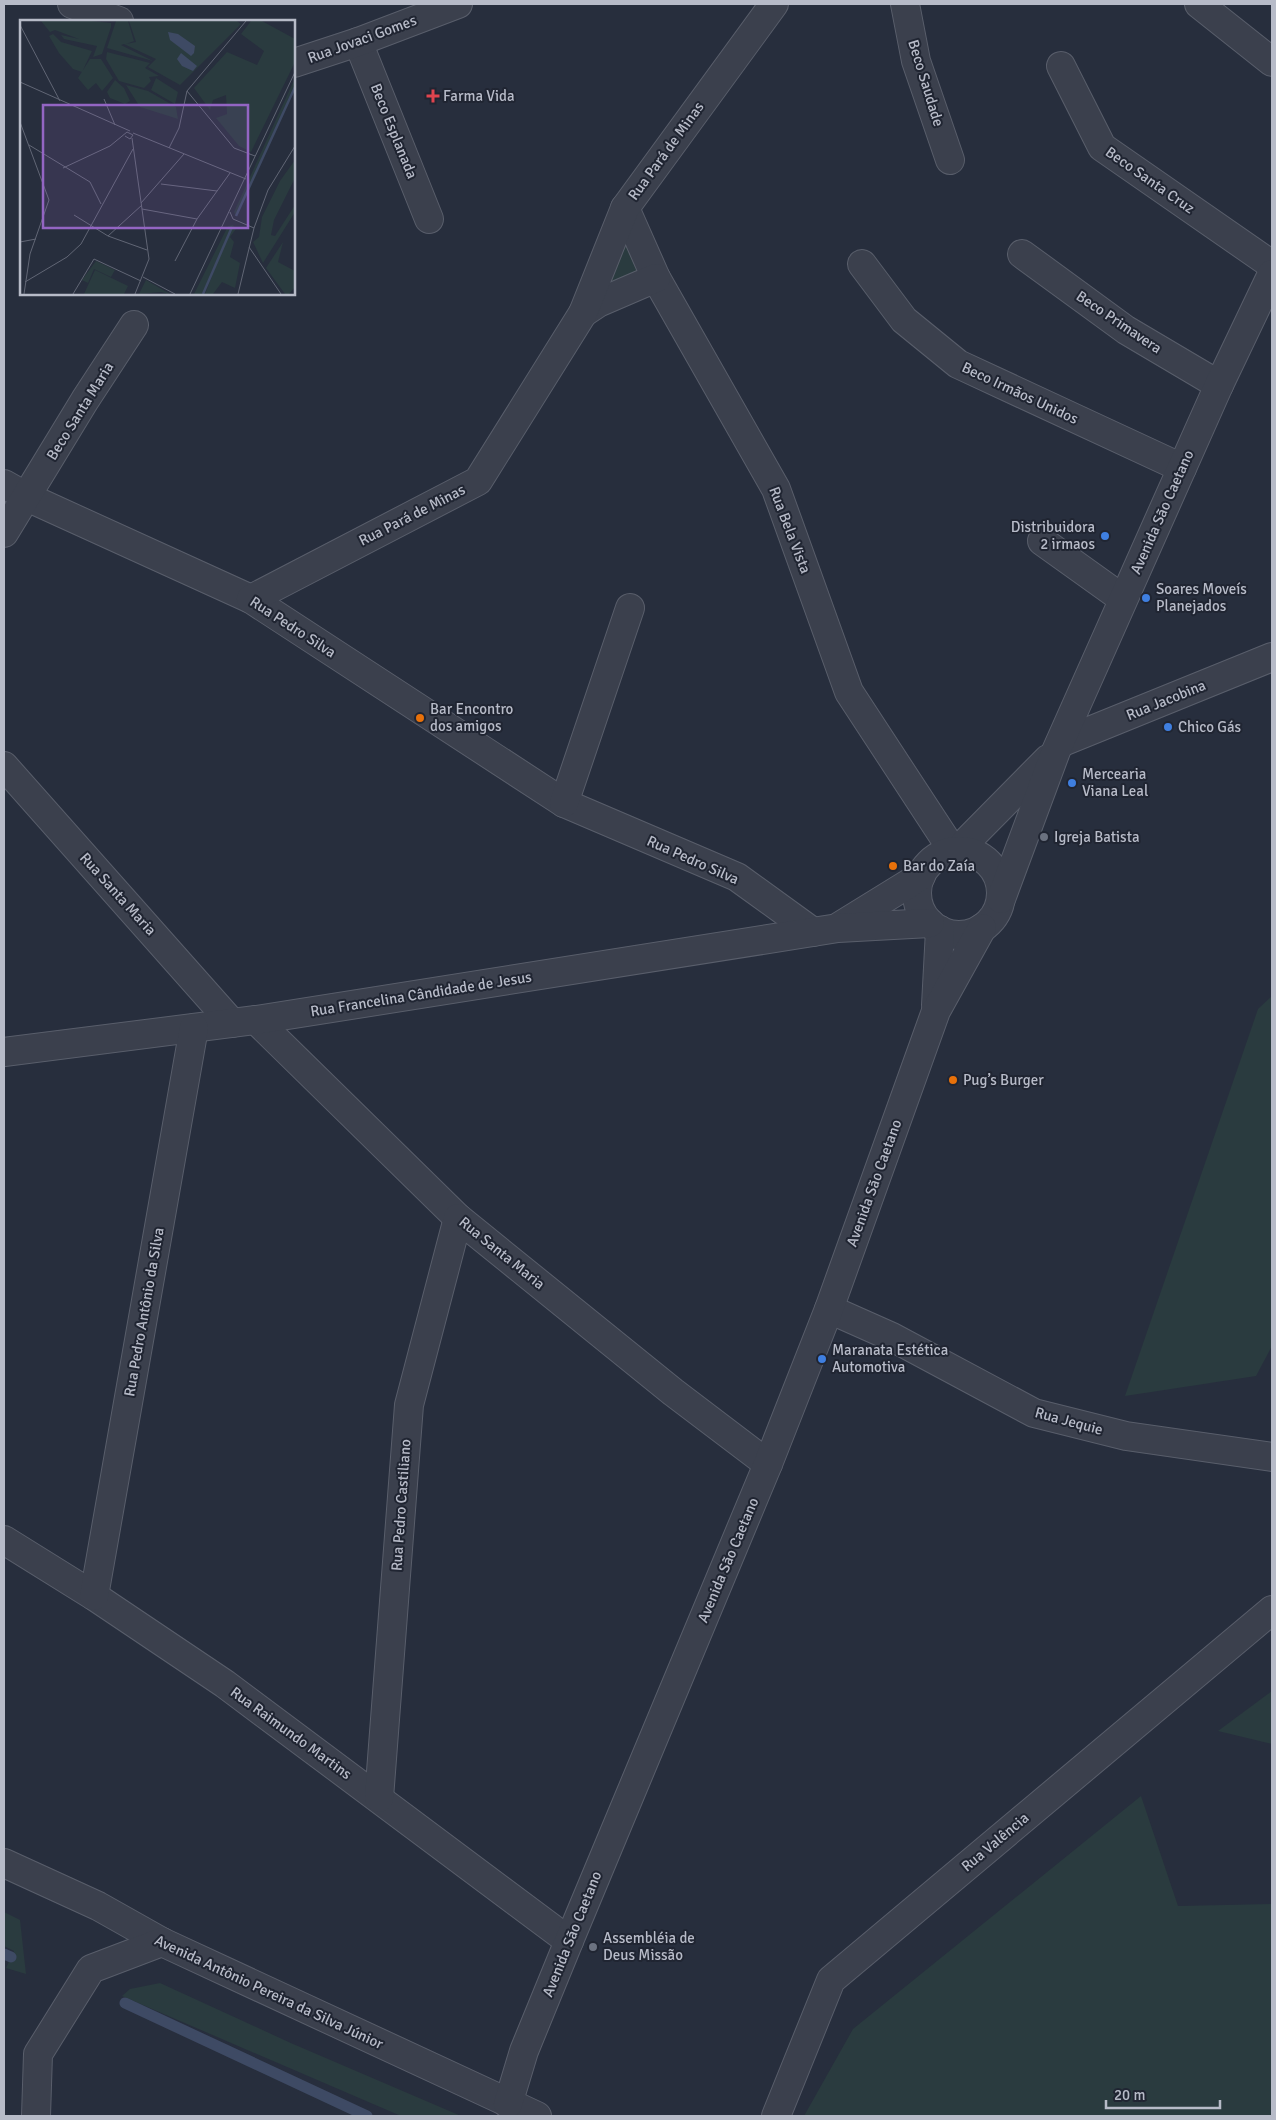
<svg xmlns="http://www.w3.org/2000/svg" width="1276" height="2120" font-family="Signika,sans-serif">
  <rect width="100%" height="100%" fill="#272e3d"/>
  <g fill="#2a3b3f">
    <polygon points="625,221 646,272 595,298"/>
    <polygon points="1272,996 1272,1346 1256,1376 1125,1396 1258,1009"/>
    <polygon points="1272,1691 1272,1744 1218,1731"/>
    <polygon points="1141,1796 1178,1906 1272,1904 1272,2116 804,2116 853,2029"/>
    <polygon points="4,1912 20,1920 26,1974 6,1968 14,1951 4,1946"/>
    <polygon points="160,1983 293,2044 461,2116 401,2116 122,1996 130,1989"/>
  </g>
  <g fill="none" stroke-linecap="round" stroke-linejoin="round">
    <g stroke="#3e4a64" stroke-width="11">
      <polyline points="4,1954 11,1957"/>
      <polyline points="125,2003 367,2116"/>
    </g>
    <g stroke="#595e6b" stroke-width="30">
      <g id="minor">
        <polyline points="72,4 119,21"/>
        <polyline points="905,4 916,61 950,160"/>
        <polyline points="1199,4 1272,62"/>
        <polyline points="358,42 429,219"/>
        <polyline points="294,63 358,42 458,4"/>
        <polyline points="1061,66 1102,147 1272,265"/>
        <polyline points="625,208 656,278 776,489 849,692 953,851"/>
        <polyline points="1022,254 1126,330 1219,385"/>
        <polyline points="862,264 904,320 958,364 1182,468"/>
        <polyline points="583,313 598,303 656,278"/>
        <polyline points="4,484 27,497 251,599 564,803 737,877 813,932"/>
        <polyline points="4,533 85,400 134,325"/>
        <polyline points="1042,541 1123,599"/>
        <polyline points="251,599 478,481 583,313 625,208 774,4"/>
        <polyline points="1060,743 1272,657"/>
        <polyline points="4,766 232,1023"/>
        <polyline points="564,803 630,608"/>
        <polyline points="961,851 965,843 1048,759"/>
        <circle cx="959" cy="893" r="42"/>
        <polyline points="1001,899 1056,751 1219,385 1272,274"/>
        <polyline points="840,926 921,876"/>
        <polyline points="936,1005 940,930"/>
        <polyline points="256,1020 458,1218 673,1392 768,1464"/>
        <polyline points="4,1052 256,1020 838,928 930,923"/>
        <polyline points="829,1309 892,1337 1034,1413 1126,1436 1272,1457"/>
        <polyline points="4,1540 94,1596 225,1684 569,1941"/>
        <polyline points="94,1596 194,1028"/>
        <polyline points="379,1798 409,1405 458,1218"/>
        <polyline points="4,1863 98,1906 162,1942 537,2116"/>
        <polyline points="508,2104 524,2051 569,1941 768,1464 829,1309 936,1011 982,928"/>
        <polyline points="36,2116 38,2054 91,1969 162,1942"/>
        <polyline points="776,2116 831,1980 1272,1610"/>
      </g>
    </g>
    <use href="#minor" stroke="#3b404d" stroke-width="28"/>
  </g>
  <path fill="#e0444e" stroke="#202532" stroke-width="2" d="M430.5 88.5h5v5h5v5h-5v5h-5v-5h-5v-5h5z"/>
  <g fill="#3f7fe0" stroke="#202532" stroke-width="2">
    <circle cx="1105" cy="536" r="5"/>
    <circle cx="1146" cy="598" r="5"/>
    <circle cx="1168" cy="727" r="5"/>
    <circle cx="1072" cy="783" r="5"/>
    <circle cx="822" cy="1359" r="5"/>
  </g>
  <g fill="#e8710a" stroke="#202532" stroke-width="2">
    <circle cx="420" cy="718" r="5"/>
    <circle cx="893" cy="866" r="5"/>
    <circle cx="953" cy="1080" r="5"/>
  </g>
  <g fill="#6b7280" stroke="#202532" stroke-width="2">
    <circle cx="1044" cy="837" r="5"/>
    <circle cx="593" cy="1947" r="5"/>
  </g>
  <g text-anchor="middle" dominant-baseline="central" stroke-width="4" stroke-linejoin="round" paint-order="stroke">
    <g font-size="15" fill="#b7bbc8" stroke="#202532">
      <text transform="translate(362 39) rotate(-20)">Rua Jovaci Gomes</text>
      <text transform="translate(926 83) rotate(73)">Beco Saudade</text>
      <text transform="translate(394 131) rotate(68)">Beco Esplanada</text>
      <text transform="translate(666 151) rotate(-54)">Rua Pará de Minas</text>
      <text transform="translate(1150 180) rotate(35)">Beco Santa Cruz</text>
      <text transform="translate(1119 322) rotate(34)">Beco Primavera</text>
      <text transform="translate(1020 393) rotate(25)">Beco Irmãos Unidos</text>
      <text transform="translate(80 411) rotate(-58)">Beco Santa Maria</text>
      <text transform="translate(1162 512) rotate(-66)">Avenida São Caetano</text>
      <text transform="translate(412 515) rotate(-27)">Rua Pará de Minas</text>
      <text transform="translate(790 530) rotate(69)">Rua Bela Vista</text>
      <text transform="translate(293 627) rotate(33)">Rua Pedro Silva</text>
      <text transform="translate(1166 700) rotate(-22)">Rua Jacobina</text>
      <text transform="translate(693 860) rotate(24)">Rua Pedro Silva</text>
      <text transform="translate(118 894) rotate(48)">Rua Santa Maria</text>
      <text transform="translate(421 994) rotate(-9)">Rua Francelina Cândidade de Jesus</text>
      <text transform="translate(874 1183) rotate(-70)">Avenida São Caetano</text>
      <text transform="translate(502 1253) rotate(39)">Rua Santa Maria</text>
      <text transform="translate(144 1312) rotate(-80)">Rua Pedro Antônio da Silva</text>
      <text transform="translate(1069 1421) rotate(15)">Rua Jequie</text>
      <text transform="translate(401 1505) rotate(-86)">Rua Pedro Castiliano</text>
      <text transform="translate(728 1560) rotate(-67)">Avenida São Caetano</text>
      <text transform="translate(291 1733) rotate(36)">Rua Raimundo Martins</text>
      <text transform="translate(995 1842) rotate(-40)">Rua Valência</text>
      <text transform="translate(572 1934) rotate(-68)">Avenida São Caetano</text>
      <text transform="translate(269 1992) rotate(25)">Avenida Antônio Pereira da Silva Júnior</text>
    </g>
    <g font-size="15" fill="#b7bbc8" stroke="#202532" text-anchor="start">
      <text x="443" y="96">Farma Vida</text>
      <text x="1095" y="527" text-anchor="end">Distribuidora<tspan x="1095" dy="17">2 irmaos</tspan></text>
      <text x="1156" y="589">Soares Moveís<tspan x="1156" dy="17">Planejados</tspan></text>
      <text x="430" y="709">Bar Encontro<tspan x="430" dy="17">dos amigos</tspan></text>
      <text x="1178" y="727">Chico Gás</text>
      <text x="1082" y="774">Mercearia<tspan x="1082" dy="17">Viana Leal</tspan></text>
      <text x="1054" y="837">Igreja Batista</text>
      <text x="903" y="866">Bar do Zaía</text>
      <text x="963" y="1080">Pug’s Burger</text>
      <text x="832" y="1350">Maranata Estética<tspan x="832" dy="17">Automotiva</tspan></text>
      <text x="603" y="1938">Assembléia de<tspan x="603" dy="17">Deus Missão</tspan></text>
    </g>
  </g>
  <g transform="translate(20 20)">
    <rect width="275" height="275" fill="#272e3d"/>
    <path d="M21,1H72L91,3V7L82,34L73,37L77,26L44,19L41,15L59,19L35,10L30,12ZM96,1H108L114,21L106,24L116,22L109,1H217L221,4L160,65L128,47L136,39L104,24L101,25L133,41L87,28ZM231,1H242L275,19V42L231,132L219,126L196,98L207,94L206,75L193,80L190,90L174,68L207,32L237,45L244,31L221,14ZM33,14L41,22L72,31L62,52L53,49L39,33L29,16ZM87,32L130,43L125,48L139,56L129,57L131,61L124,68L99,61L86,39ZM70,39H81L93,58L82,71L76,63L68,70L58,58ZM136,58L158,72L155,84L131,70ZM275,58V64L216,196L214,192ZM95,60L104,68L110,81L105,84L90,78L87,72ZM106,65L128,71L156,87L158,99L120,87ZM275,140V158L254,200L251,215L255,216L275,185V192L243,243L233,222L239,217L242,197L260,161ZM213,205L216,209L210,217L214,222L210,237L220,243L215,268L202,262L193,274H185L211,207L182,274H174L208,206ZM263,222L258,242L275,251V267L269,274H265L246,248ZM76,241L95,250L91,257L74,249L68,263L62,260ZM75,250L108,266L104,274H64ZM126,260L150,274L141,272L119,274Z" fill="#2a3b3f"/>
    <path d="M148,12L158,14L175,26L174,33L171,36L150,20ZM161,33L177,46L173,51L162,46L157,39Z" fill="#3e4a64"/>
    <path fill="none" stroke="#3e4a64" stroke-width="2.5" d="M216,196L275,67M183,274L212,207"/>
    <path fill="none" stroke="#616675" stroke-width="1" d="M0,5L40,81M0,62L110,111M167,71L214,128L235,136M84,79L95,105M0,102L29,180L10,234L4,274M113,113L226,159M112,118L129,239L115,274M9,125L70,162L81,184M149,128L159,108L167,71L226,1M43,148L90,126L107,112L113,115L110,119L105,116M141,164L197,171M121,183L164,134M122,189L177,199M210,192L213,199L234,208M54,195L88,216L127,230M88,216L122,185M0,222L16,219M229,227L261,274M155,241L177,199L210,153M123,257L155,274M5,262L47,237L61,224L113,129M53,274L74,239L121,261M170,274L275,52M218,274L234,208L248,170L275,126"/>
    <path fill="#9365c3" fill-opacity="0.15" stroke="#9365c3" stroke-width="2.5" d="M23,85H228V208H23Z"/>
    <rect width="275" height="275" fill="none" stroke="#b7bbc8" stroke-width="2.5"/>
  </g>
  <rect width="1276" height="2120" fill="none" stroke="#b7bbc8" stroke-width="10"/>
  <path d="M1106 2100v8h114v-8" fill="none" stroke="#b7bbc8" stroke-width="2.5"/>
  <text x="1114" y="2100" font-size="15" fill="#b7bbc8" stroke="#202532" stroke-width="4" paint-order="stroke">20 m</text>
</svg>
